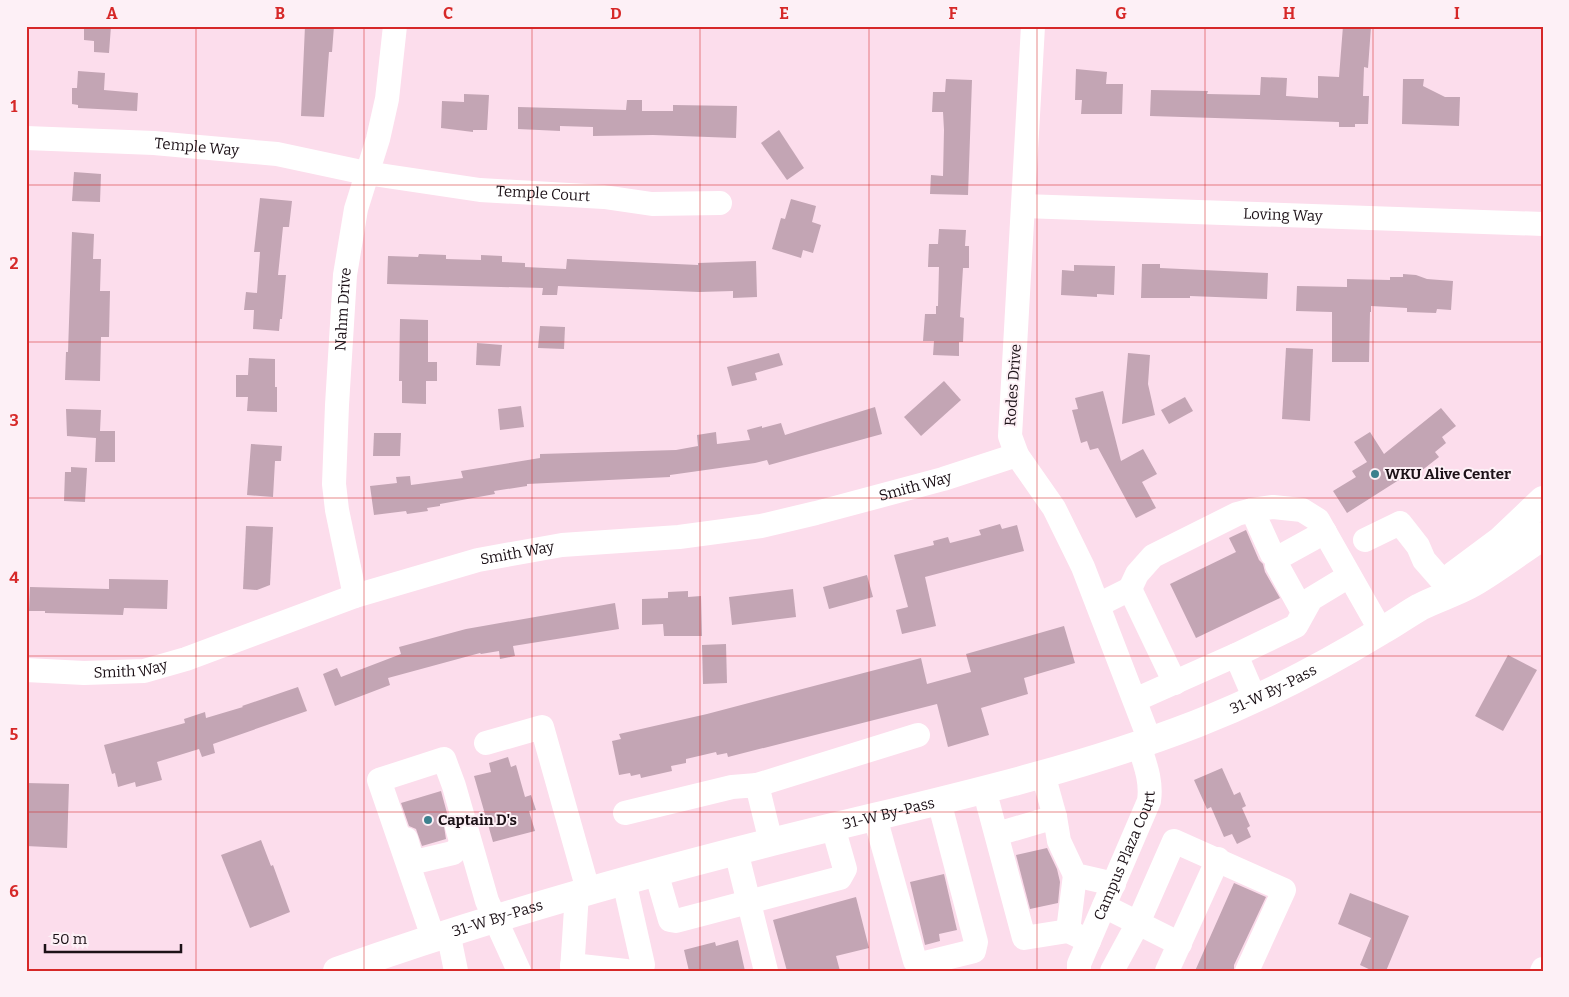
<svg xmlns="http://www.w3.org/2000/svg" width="1569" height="997" font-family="Bitter,serif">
  <rect width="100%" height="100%" fill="#fcddec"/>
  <g fill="#c3a5b4">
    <polygon points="84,26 111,26 109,53 94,52 94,41 84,40"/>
    <polygon points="305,26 334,26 332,52 329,52 324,117 301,116"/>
    <polygon points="1343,26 1371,27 1368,68 1364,67 1363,96 1369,96 1368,124 1355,124 1355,127 1339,127 1339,122 1150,116 1151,90 1208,91 1207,94 1260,95 1261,77 1287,78 1286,96 1318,98 1318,76 1339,77"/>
    <polygon points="1076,69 1107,72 1106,84 1123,84 1122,114 1081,114 1082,100 1075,100"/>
    <polygon points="78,71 105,73 104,90 138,93 137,111 78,108 78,105 72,104 72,88 77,88"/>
    <polygon points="946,79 972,80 968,195 930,194 931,175 943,176 944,130 943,112 932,112 933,92 945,92"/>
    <polygon points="1403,79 1424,79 1423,86 1445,97 1460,97 1459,126 1402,124"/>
    <polygon points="464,94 489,95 487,130 473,130 473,132 441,128 442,101 464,102"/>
    <polygon points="627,100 642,100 642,111 673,111 673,105 737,106 736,138 653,135 593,136 593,127 560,126 560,131 518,129 518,107 626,110"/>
    <polygon points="779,130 804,168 787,180 761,143"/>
    <polygon points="74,172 101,174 100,202 72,201"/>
    <polygon points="260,198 292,201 289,227 283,227 278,275 286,275 282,319 280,319 279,331 253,329 254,310 244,310 246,292 257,293 260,252 254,252"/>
    <polygon points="791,199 816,206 812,222 821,225 813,253 803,250 801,258 772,249 781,218 785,219"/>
    <polygon points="939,229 966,230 965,246 969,246 969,268 963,268 960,317 964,318 963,342 959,342 959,356 933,355 934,341 923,341 925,314 936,314 936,306 938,306 939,267 928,267 929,244 938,244"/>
    <polygon points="72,232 94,234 93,259 101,259 100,291 110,291 109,337 101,337 100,381 65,380 66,352 68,352"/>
    <polygon points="419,254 446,255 446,259 481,260 481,255 502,256 502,262 525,263 525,267 566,269 567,259 698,265 698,263 756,261 757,297 733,298 733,291 699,292 558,286 557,295 542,295 543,288 387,284 388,256 418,257"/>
    <polygon points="1142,264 1160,264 1160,268 1268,273 1267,299 1190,296 1190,298 1141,298"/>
    <polygon points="1074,265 1115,266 1114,295 1097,294 1097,297 1061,295 1062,270 1074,271"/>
    <polygon points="1403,274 1416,275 1427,279 1453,281 1451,310 1437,309 1436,313 1407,312 1407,308 1371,306 1371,312 1370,312 1369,362 1332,362 1332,312 1296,311 1297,286 1347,287 1347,279 1390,280 1390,277 1403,277"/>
    <polygon points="400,319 428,320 428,362 437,362 437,381 426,381 426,404 402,403 402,381 399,381"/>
    <polygon points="540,326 565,327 564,349 538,348"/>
    <polygon points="477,343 502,345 500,366 476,365"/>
    <polygon points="1286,348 1313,349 1310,421 1282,419"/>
    <polygon points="779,353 783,365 755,373 757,380 732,386 727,367"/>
    <polygon points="1128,353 1150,355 1148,384 1155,415 1122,424"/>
    <polygon points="249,358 275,359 275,387 277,387 277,412 247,411 248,397 236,397 236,375 248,375"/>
    <polygon points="944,381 961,400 921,436 904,417"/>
    <polygon points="1103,391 1121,461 1143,449 1157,474 1142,482 1156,508 1136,518 1098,448 1090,450 1087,441 1081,443 1072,410 1078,409 1075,398"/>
    <polygon points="1185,397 1193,411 1169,424 1161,410"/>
    <polygon points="521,406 524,427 500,430 498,409"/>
    <polygon points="875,407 882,434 769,465 767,460 755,463 670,475 670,477 527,484 527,486 494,491 495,494 440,504 440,506 427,508 428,511 407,514 406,511 374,515 370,486 397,483 396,477 410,476 411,485 463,478 461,471 540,458 540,454 676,450 698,446 697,435 716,432 717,444 750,440 747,430 762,426 762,428 781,423 785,435"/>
    <polygon points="1441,408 1456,426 1442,437 1446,443 1435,452 1439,457 1416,475 1413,471 1347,513 1333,491 1356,477 1352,471 1367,462 1354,442 1370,432 1384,454"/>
    <polygon points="66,409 101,410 100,431 115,431 115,462 95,462 96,438 67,436"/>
    <polygon points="374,433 401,433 400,456 373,456"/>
    <polygon points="251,444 282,446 281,461 275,461 273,497 247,495"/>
    <polygon points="71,467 87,468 85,502 64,501 65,472 71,472"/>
    <polygon points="1000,524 1002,529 1017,525 1024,551 925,577 936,626 902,634 896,610 908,607 894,555 934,545 933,541 948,537 950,543 981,535 979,530"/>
    <polygon points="246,526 273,527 270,585 257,590 243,589"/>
    <polygon points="1246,530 1259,560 1263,564 1265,572 1280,598 1196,638 1170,584 1236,552 1229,538"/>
    <polygon points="867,575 873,597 829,609 823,587"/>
    <polygon points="109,579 168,580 167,609 124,608 123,615 45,613 45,611 29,611 30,587 109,589"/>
    <polygon points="793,589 796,617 732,625 729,597"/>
    <polygon points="688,591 688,597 701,596 702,636 664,636 663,624 642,625 642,599 668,598 668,592"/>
    <polygon points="615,603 619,629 513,646 515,656 500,659 499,651 481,654 480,653 388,678 390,685 335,706 323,674 337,668 341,677 401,654 399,647 466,629"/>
    <polygon points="1064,626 1075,663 1024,678 1028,694 981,708 989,735 948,747 937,704 728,757 727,753 717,755 716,752 686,759 686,763 671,766 672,771 641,778 640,774 631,776 630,773 619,775 612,741 621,739 619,734 707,714 921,658 927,684 971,672 966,654"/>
    <polygon points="726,644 727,683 703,684 702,645"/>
    <polygon points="1508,655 1537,670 1503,731 1475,716"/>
    <polygon points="298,687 307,711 213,744 215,753 202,757 199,749 157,762 162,780 136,787 135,782 118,787 115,773 112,774 104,745 185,723 184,719 205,712 206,718 243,707 242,706"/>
    <polygon points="508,757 511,767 516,765 525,797 531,795 536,810 529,811 535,831 493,842 474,776 491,772 489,763"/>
    <polygon points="1222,768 1234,795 1240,792 1246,806 1242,808 1250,826 1247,828 1251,837 1237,844 1232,834 1224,837 1211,807 1207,809 1194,780"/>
    <polygon points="26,783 69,784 67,848 26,846"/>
    <polygon points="441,791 447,813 443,820 446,839 422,846 416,829 409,826 401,803"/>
    <polygon points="261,840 271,866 273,865 290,912 250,928 221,855"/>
    <polygon points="1047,848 1057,869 1060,882 1058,903 1030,909 1016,855"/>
    <polygon points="944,874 957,930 939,934 940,941 925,945 910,882"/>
    <polygon points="1234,883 1266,897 1234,965 1234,971 1195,971"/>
    <polygon points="1350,893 1409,916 1386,971 1373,971 1360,965 1371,938 1338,924"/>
    <polygon points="856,897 869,948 836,956 840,971 787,971 773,920"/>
    <polygon points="738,940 745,971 689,971 684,950 715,942 716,946"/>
  </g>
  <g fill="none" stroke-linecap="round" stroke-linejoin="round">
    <g stroke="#fff" stroke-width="24">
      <polyline points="1033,26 1010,436 1017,455 1054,508 1083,567 1150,741"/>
      <path id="s1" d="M26,138L154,143L277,154L366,173L480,190L604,197L652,204L720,203"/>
      <path id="s2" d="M1023,206L1543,224"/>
      <polyline points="1365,540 1400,523 1418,546 1424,560 1445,584"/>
      <polyline points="1272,554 1252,510 1273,507 1302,510 1318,520 1381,631"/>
      <polyline points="1285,554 1325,532"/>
      <polyline points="1277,565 1303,612"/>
      <polyline points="1130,589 1137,574 1153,556 1237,514 1252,510"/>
      <path id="s3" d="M355,596L337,510L334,484L337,405L345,275L356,209L378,139L387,99L395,26"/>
      <polyline points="1098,605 1130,589 1175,683"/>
      <polyline points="1236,655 1296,626 1311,599 1349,576"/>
      <path id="s4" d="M26,670L84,673L144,671L186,659L355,596L478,560L562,545L679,537L761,526L816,513L943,479L1017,455"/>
      <polyline points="1135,700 1236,655 1255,699"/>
      <polyline points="486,743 542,727 588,890"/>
      <polyline points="1043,774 1055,817"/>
      <polyline points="757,785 918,735"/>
      <polyline points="984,789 1024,938 1068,931 1089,941"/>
      <polyline points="625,813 732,787 757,785 771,842"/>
      <polyline points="875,817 915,961 921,964 974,951 976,942 939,801"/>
      <polyline points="997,834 1055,817 1059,841 1075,875 1114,884"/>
      <polyline points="406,839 411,856 419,861 453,853 462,845 456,823"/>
      <polyline points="736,851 766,971"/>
      <polyline points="656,872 670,920 676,921 840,878 845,869 833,827"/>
      <polyline points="624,881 643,965 637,971"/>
      <polyline points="1104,906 1138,923 1112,971"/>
      <polyline points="1068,931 1075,875"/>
      <polyline points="448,932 456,971"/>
      <polyline points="433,937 379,780 444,759 454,786 487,901 519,971"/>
      <polyline points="1180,944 1138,923 1174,841 1284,890 1247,971"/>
      <polyline points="572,965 626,971"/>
      <polyline points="572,971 577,893"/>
      <path id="s5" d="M1079,971V964L1149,801C1152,781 1145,764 1139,745"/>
      <polyline points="1167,971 1218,859"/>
      <polyline points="1542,971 1543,969"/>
    </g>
    <g stroke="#fff" stroke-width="28">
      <polyline points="1454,575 1501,540 1543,500"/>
      <path id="s6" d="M337,971C480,920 625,879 772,842C914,806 1059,777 1196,724C1260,699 1322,667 1381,631C1394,624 1406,615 1420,607C1437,598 1456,593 1473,583C1497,569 1519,552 1543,536"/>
    </g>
  </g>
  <path fill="none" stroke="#d62828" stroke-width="1" stroke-opacity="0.55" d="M196,26V971M364,26V971M532,26V971M700,26V971M869,26V971M1037,26V971M1205,26V971M1373,26V971M26,185H1543M26,342H1543M26,498H1543M26,656H1543M26,812H1543"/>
  <g fill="#3c818e" stroke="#fdf0f6" stroke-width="2">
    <circle cx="1375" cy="474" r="5"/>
    <circle cx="428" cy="820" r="5"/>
  </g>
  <g text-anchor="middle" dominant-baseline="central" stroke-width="4" stroke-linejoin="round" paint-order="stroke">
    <g font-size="15" fill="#1c1117" stroke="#fdf0f6">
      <text stroke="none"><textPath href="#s1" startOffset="171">Temple Way</textPath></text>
      <text stroke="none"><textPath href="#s1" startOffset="521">Temple Court</textPath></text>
      <text stroke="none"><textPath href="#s2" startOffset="260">Loving Way</textPath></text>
      <text stroke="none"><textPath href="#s3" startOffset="289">Nahm Drive</textPath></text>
      <text transform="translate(1013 385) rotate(-86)">Rodes Drive</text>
      <text stroke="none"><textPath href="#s4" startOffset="915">Smith Way</textPath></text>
      <text stroke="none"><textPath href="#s4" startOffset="510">Smith Way</textPath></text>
      <text stroke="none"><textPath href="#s4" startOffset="105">Smith Way</textPath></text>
      <text stroke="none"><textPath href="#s6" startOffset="979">31-W By-Pass</textPath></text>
      <text stroke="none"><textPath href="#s6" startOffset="574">31-W By-Pass</textPath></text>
      <text stroke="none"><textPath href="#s5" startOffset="125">Campus Plaza Court</textPath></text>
      <text stroke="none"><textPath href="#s6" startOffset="169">31-W By-Pass</textPath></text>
    </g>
    <g font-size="15" font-weight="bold" fill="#1c1117" stroke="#fdf0f6" text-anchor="start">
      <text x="1385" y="474">WKU Alive Center</text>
      <text x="438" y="820">Captain D's</text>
    </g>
  </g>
  <rect width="1569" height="997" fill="none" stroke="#fdf0f6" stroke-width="55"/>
  <path d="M45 944v8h136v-8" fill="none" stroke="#1c1117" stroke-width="2.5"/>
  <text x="52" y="944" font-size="15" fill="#1c1117" stroke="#fdf0f6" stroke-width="4" paint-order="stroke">50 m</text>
  <rect x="28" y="28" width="1514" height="942" fill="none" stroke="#d62828" stroke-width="2"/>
  <g font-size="16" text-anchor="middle" font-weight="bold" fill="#d62828">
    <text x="112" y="19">A</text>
    <text x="280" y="19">B</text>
    <text x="448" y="19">C</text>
    <text x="616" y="19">D</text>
    <text x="784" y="19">E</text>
    <text x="953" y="19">F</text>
    <text x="1121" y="19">G</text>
    <text x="1289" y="19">H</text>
    <text x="1457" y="19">I</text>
    <text x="14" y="112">1</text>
    <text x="14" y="269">2</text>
    <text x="14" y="426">3</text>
    <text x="14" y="583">4</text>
    <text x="14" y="740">5</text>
    <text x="14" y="897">6</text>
  </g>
</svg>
